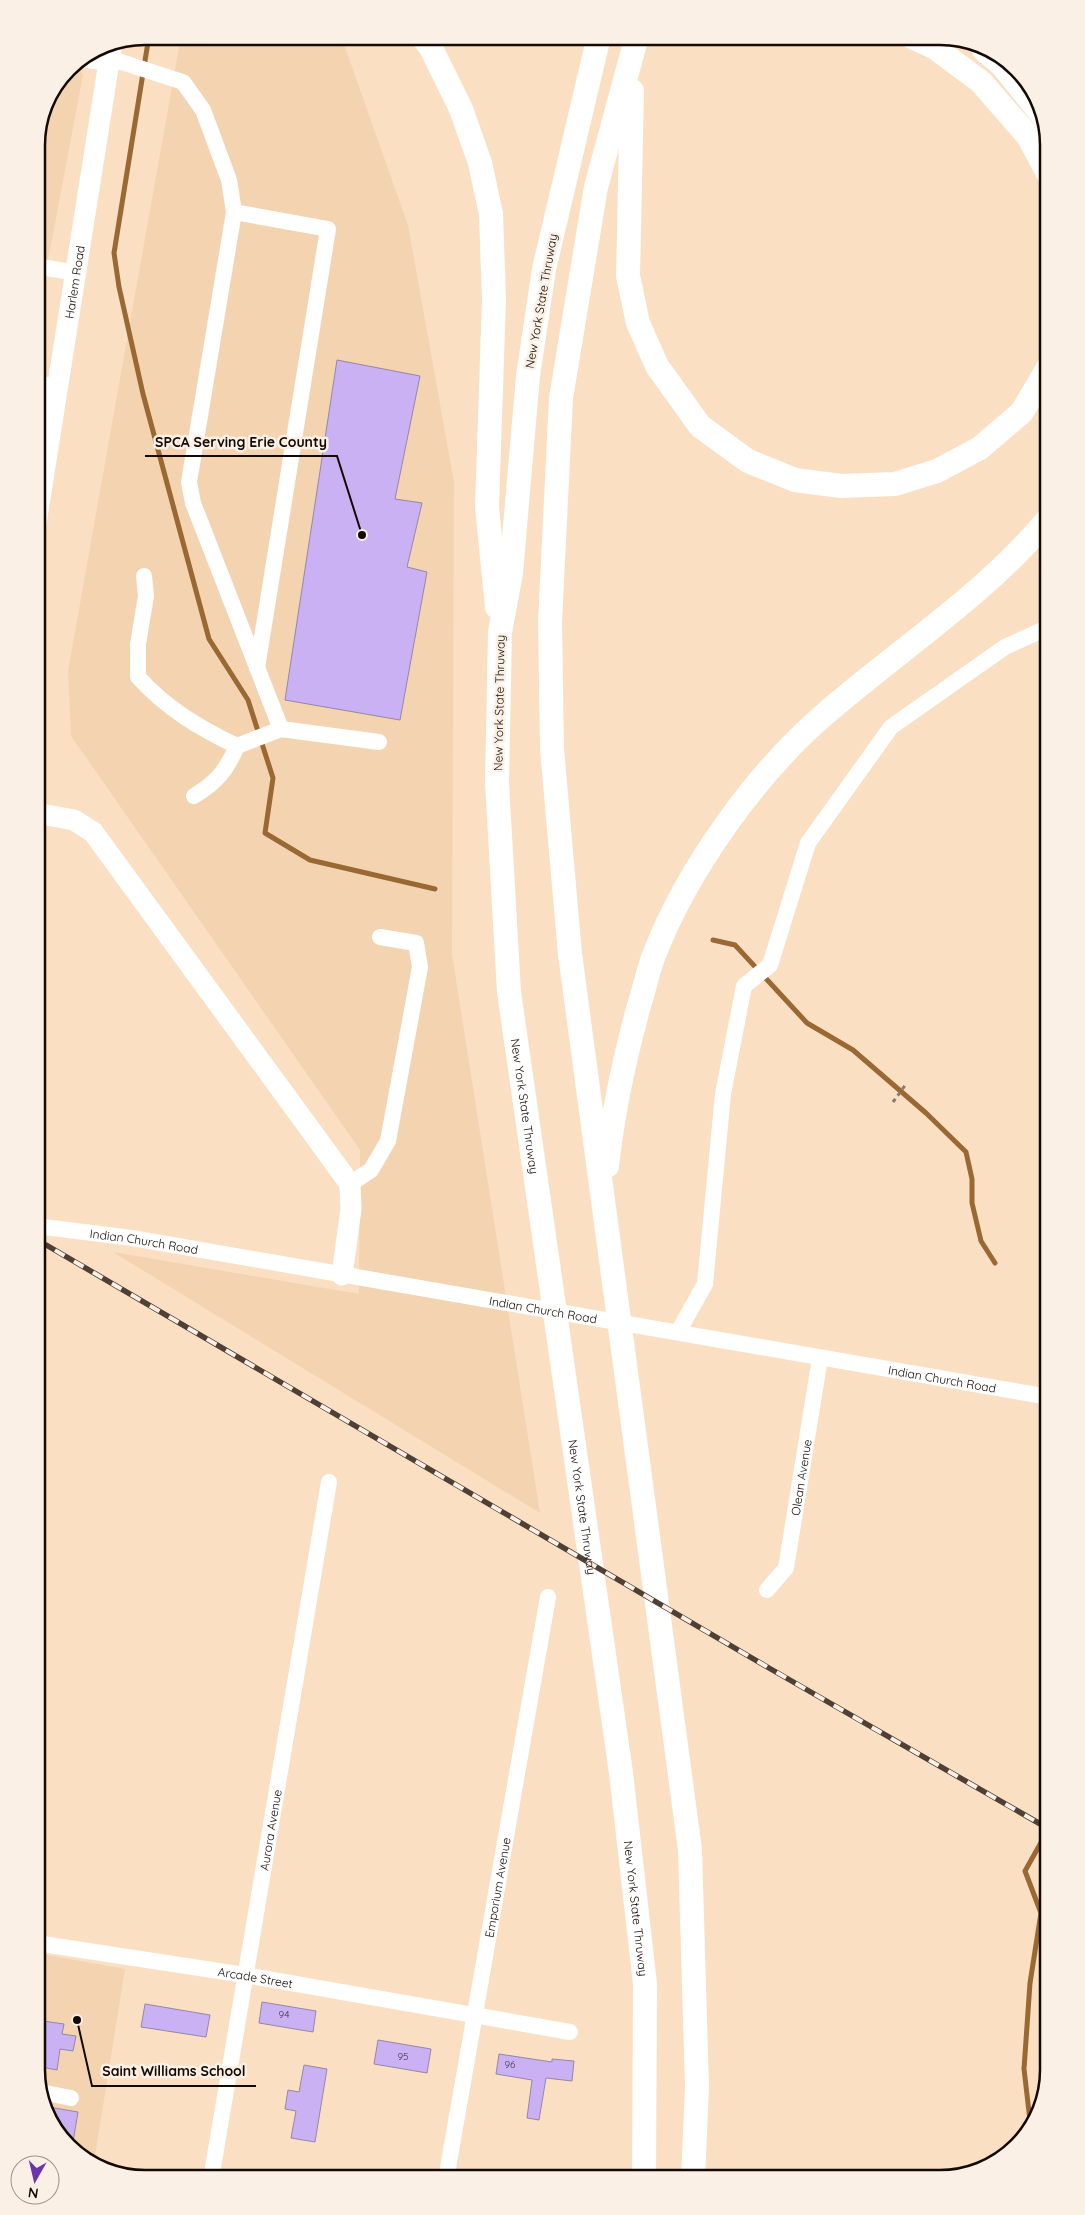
<svg xmlns="http://www.w3.org/2000/svg" width="1085" height="2215" font-family="Quicksand,sans-serif">
  <rect width="100%" height="100%" fill="#fbdfc3"/>
  <g fill="#f4d3b1">
    <polygon points="181,36 341,36 408,225 454,482 452,954 540,1513 113,1252 359,1294 360,1150 71,736 68,671"/>
    <polygon points="75,63 83,75 36,324 36,138 45,103 68,68"/>
    <polygon points="36,1953 125,1969 94,2162 79,2157 44,2112 36,2070"/>
  </g>
  <g fill="none" stroke-linecap="round" stroke-linejoin="round">
    <g stroke="#9a6833" stroke-width="5">
      <polyline points="149,36 114,253 119,287 143,394 209,639 248,700 273,778 265,833 310,860 435,889"/>
      <polyline points="713,940 735,945 807,1023 853,1050 926,1113 966,1152 972,1179 972,1203 981,1241 995,1263"/>
      <polyline points="1031,2129 1024,2069 1030,1983 1041,1913 1025,1871 1043,1839"/>
    </g>
  </g>
  <g fill="#cab1f4" stroke="#9388a7">
    <polygon points="337,360 420,376 395,499 422,503 407,567 427,572 400,720 285,700"/>
    <polygon points="262,2002 316,2011 313,2032 259,2023"/>
    <polygon points="145,2004 210,2015 206,2037 141,2027"/>
    <polygon points="36,2020 64,2024 62,2034 76,2036 73,2051 60,2049 57,2070 36,2066"/>
    <polygon points="378,2040 431,2049 427,2073 374,2064"/>
    <polygon points="499,2054 552,2062 552,2059 574,2061 572,2081 546,2078 539,2120 527,2118 532,2080 496,2074"/>
    <polygon points="304,2065 327,2069 315,2142 291,2138 296,2111 285,2109 288,2090 299,2092"/>
    <polygon points="43,2106 78,2112 72,2148 44,2112"/>
  </g>
  <g fill="none" stroke-linecap="round" stroke-linejoin="round">
    <polyline stroke="#8c7967" stroke-width="3" stroke-dasharray="4 4" stroke-linecap="butt" points="893,1102 906,1084"/>
    <g stroke="#fff" stroke-width="16">
      <polyline points="109,58 183,82 203,110 229,180 234,212 189,482 193,503 281,729 379,742"/>
      <polyline points="82,59 108,63"/>
      <polyline points="234,212 328,229 257,668"/>
      <polyline points="36,266 76,273"/>
      <polyline points="36,384 58,386"/>
      <path d="M144,576L146,596L138,644V677C166,708 199,728 237,746L281,729"/>
      <path d="M194,796C217,782 226,771 237,746"/>
      <polyline points="350,1184 371,1170 388,1141 420,967 416,943 380,937"/>
      <path id="s1" d="M36,1226L132,1238L1049,1397"/>
      <polyline points="678,1332 705,1284 723,1094 744,986 770,965 808,843 891,727 1005,647 1049,627"/>
      <path id="s2" d="M767,1590L786,1568L820,1358"/>
      <path id="s3" d="M36,1943L245,1975L570,2032"/>
      <polyline points="41,2092 71,2098"/>
      <path id="s4" d="M211,2179L329,1482"/>
      <path id="s5" d="M446,2179L548,1597"/>
    </g>
    <g stroke="#fff" stroke-width="21">
      <path id="s6" d="M36,523L112,43"/>
      <polyline points="36,813 74,820 93,832 350,1184 351,1209 342,1275"/>
    </g>
    <g stroke="#fff" stroke-width="24">
      <polyline points="422,36 431,48 461,109 480,163 491,214 494,299 487,507 497,607"/>
      <path id="s7" d="M599,36L544,269L528,376L511,573L500,632L497,783L509,992L621,1773L645,1984L644,2179"/>
      <polyline points="637,36 596,187 561,398 550,622 552,749 570,954 690,1850 697,2087 693,2179"/>
      <polyline points="910,36 934,47 981,82 1028,136 1049,175"/>
      <polyline points="984,50 1002,65 1043,116"/>
      <polyline points="632,91 628,276 638,323 657,366 700,426 748,461 795,480 841,486 895,484 937,471 980,448 1022,412 1049,366"/>
      <path d="M607,1166C613,1111 625,1056 640,1002C645,987 648,970 654,955C687,870 756,773 825,714C900,649 985,595 1049,518"/>
    </g>
    <g stroke="#4e4034" stroke-width="5.5">
      <polyline id="rail" points="36,1239 769,1668 1049,1829"/>
    </g>
    <use href="#rail" stroke="#fbf0e5" stroke-width="4" stroke-dasharray="11" stroke-linecap="butt"/>
  </g>
  <g text-anchor="middle" dominant-baseline="central" stroke-width="5" stroke-linejoin="round" paint-order="stroke">
    <g font-size="10" fill="#41343f">
      <text x="284" y="2014">94</text>
      <text x="403" y="2056">95</text>
      <text x="510" y="2064">96</text>
    </g>
    <g font-size="12" fill="#130a03" stroke="#fbf0e5">
      <text stroke="none"><textPath href="#s6" startOffset="244">Harlem Road</textPath></text>
      <text transform="translate(541 301) rotate(-80)">New York State Thruway</text>
      <text transform="translate(499 703) rotate(-89)">New York State Thruway</text>
      <text stroke="none"><textPath href="#s7" startOffset="1081">New York State Thruway</textPath></text>
      <text stroke="none"><textPath href="#s1" startOffset="109">Indian Church Road</textPath></text>
      <text stroke="none"><textPath href="#s1" startOffset="514">Indian Church Road</textPath></text>
      <text stroke="none"><textPath href="#s1" startOffset="919">Indian Church Road</textPath></text>
      <text stroke="none"><textPath href="#s2" startOffset="121">Olean Avenue</textPath></text>
      <text stroke="none"><textPath href="#s7" startOffset="1486">New York State Thruway</textPath></text>
      <text stroke="none"><textPath href="#s4" startOffset="354">Aurora Avenue</textPath></text>
      <text stroke="none"><textPath href="#s5" startOffset="296">Emporium Avenue</textPath></text>
      <text stroke="none"><textPath href="#s7" startOffset="1891">New York State Thruway</textPath></text>
      <text stroke="none"><textPath href="#s3" startOffset="222">Arcade Street</textPath></text>
    </g>
  </g>
  <path d="M0 0H1085V2215H0ZM145 45H940A100 100 0 0 1 1040 145V2070A100 100 0 0 1 940 2170H145A100 100 0 0 1 45 2070V145A100 100 0 0 1 145 45Z" fill="#fbf0e5" fill-rule="evenodd"/>
  <path fill="none" stroke="#130a03" stroke-width="2.5" d="M145 45H940A100 100 0 0 1 1040 145V2070A100 100 0 0 1 940 2170H145A100 100 0 0 1 45 2070V145A100 100 0 0 1 145 45Z"/>
  <path fill="none" stroke="#130a03" stroke-width="2" d="M362 535L337 456H145M77 2020L92 2086H256"/>
  <g fill="#130a03" stroke="#fbf0e5" stroke-width="2">
    <circle cx="362" cy="535" r="5"/>
    <circle cx="77" cy="2020" r="5"/>
  </g>
  <g font-size="14" text-anchor="middle" font-weight="bold" fill="#130a03" stroke="#fbf0e5" stroke-width="5" stroke-linejoin="round" paint-order="stroke">
    <text x="241" y="447">SPCA Serving Erie County</text>
    <text x="174" y="2076">Saint Williams School</text>
  </g>
  <g transform="translate(35 2180) rotate(188)"><circle r="24" fill="#fbf0e5" stroke="#9e948b"/>
  <path d="M0-4L9 19L0 12L-9 19Z" fill="#6d35ab"/>
  <text y="-8" font-size="14" font-weight="bold" text-anchor="middle" fill="#130a03">N</text>
  </g>
</svg>
